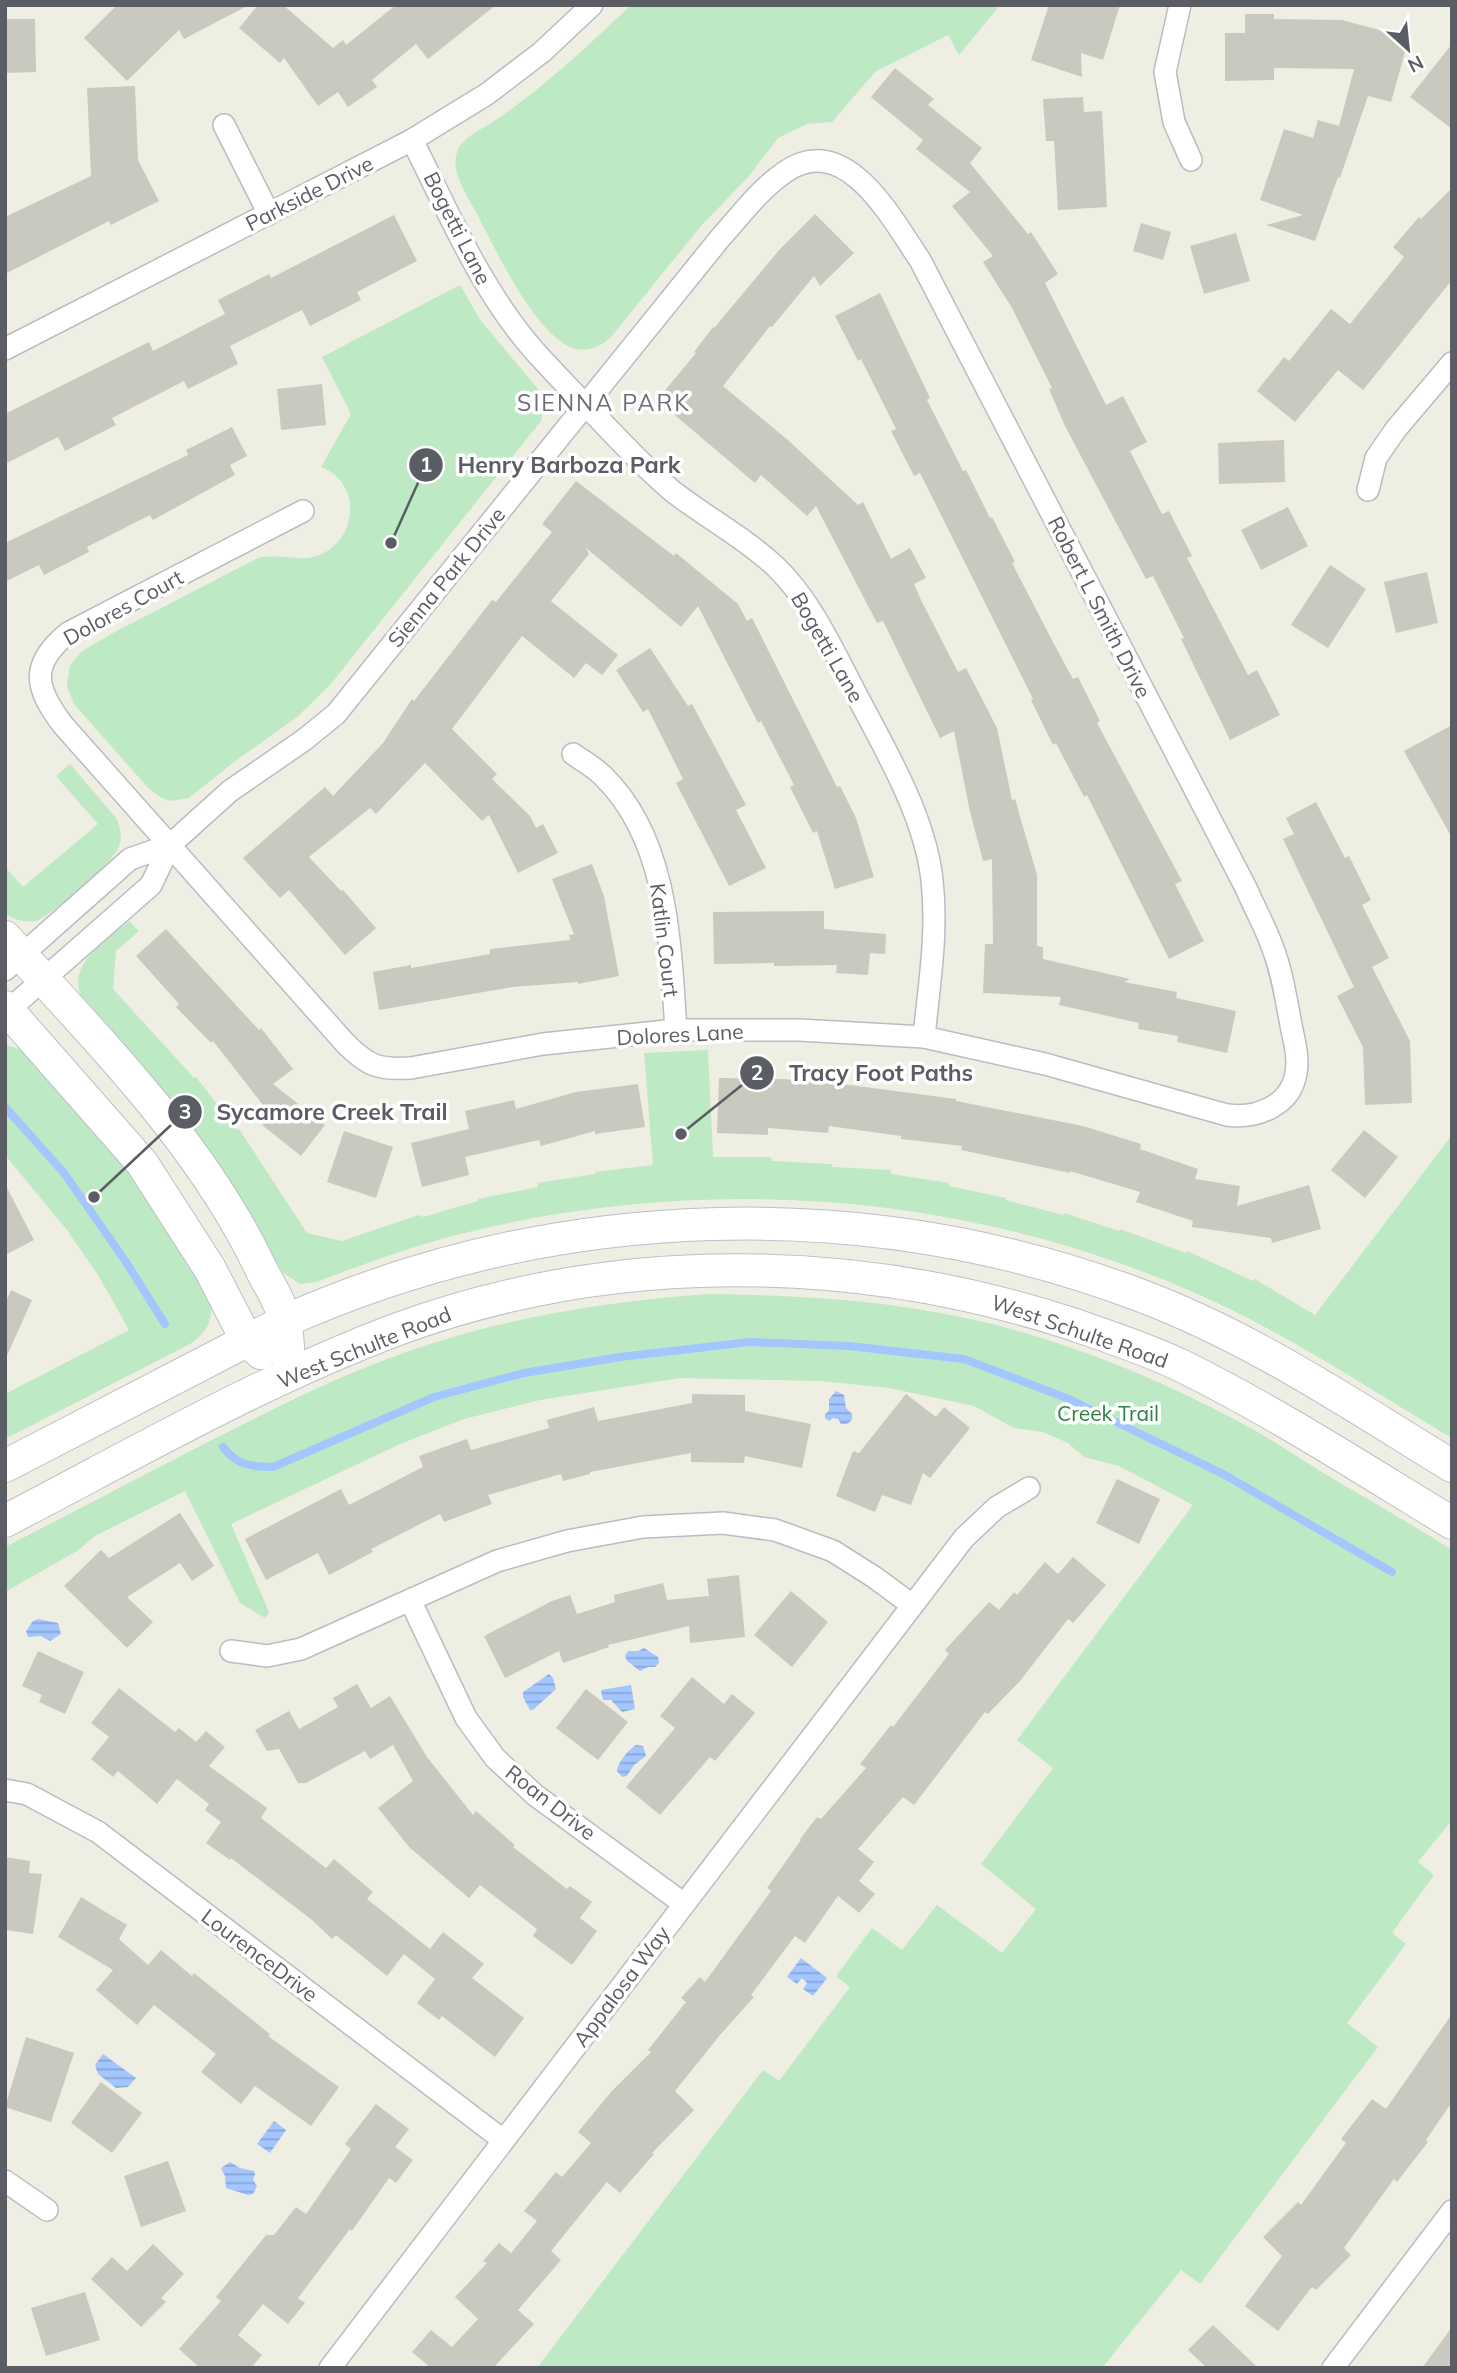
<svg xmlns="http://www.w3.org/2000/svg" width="1457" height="2373" font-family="Mulish,sans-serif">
  <defs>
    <pattern id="water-rules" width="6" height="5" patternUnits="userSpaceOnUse" patternTransform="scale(1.75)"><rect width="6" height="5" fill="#a3c6ff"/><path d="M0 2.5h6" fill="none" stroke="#88a4d2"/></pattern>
  </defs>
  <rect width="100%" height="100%" fill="#efeee3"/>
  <g fill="#bde9c5">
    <path d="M631,5H1000L959,55L948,35L875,72L832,122L807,124L778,138L749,176L701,226L611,337C600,348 583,354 568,346C531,326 497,252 478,216C471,202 461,188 457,173C455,166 455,159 457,152C463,137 480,130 493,122C543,88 587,47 631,5Z"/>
    <path d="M460,285L481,321L538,389L544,405L541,421L330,685L297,717L234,762L189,798L170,801L162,798L149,789L74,704L67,686L70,665L82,651L113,633L258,558C277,553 295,561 313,557C346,550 363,506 339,479C335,474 328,470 321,467L351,414L322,357Z"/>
    <path d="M70,764L116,818C121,828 123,839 118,849C113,861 49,918 36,921C25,923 14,920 5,913V867L23,887L98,824L56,776Z"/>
    <path d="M129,921L139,931L116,951L113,989L194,1078L196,1077L237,1130L239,1129L307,1233L342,1241L419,1215L423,1217L478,1201V1199L538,1187V1183L595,1174V1172L653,1165L644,1053L708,1050L713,1157H771L772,1161L832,1164V1167L891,1170V1174L949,1183V1186L1006,1198V1200L1063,1215L1064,1213L1119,1231L1120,1229L1186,1253L1187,1251L1253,1281L1255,1279L1315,1315L1452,1135V1438C1367,1388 1285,1332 1195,1293C975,1196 729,1175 494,1226C433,1239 374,1260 316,1282L300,1284L282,1272L229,1180L200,1137L82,1000C66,962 105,943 129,921Z"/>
    <path d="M5,1045L20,1049L28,1055C88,1124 150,1190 193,1271C199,1283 209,1296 211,1309C212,1325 202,1336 190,1344L5,1439V1394L129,1330L98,1275L67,1230L5,1155Z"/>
    <path d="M709,1294C791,1295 871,1299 951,1315C1053,1335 1152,1375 1243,1424C1271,1439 1298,1457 1325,1474C1367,1499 1410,1523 1452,1550V1820L1418,1862L1434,1875L1392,1933L1406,1944L1347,2023L1378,2047L1200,2284L1181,2270L1102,2368H537L763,2070L779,2081L850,1987L836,1976L872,1928L902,1950L937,1905L1002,1953L1036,1909L981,1864L1053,1768L1017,1740L1193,1505L1119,1466L1084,1457L1068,1443L1043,1432L1014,1428L974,1406L889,1388L821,1381L680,1378L540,1400L464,1419L400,1444L231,1524L269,1612L265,1618L240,1603L185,1491L95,1536L77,1551L5,1592V1547C76,1511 147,1473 218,1437C289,1401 360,1365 437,1342C526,1314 616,1301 709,1294Z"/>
  </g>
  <g fill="url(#water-rules)">
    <polygon points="836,1391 844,1395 846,1408 852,1414 852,1420 847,1424 841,1424 838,1419 833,1418 829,1421 825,1418 825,1414 829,1411 829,1399"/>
    <polygon points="38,1619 58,1623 61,1634 50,1641 41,1636 28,1637 26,1631 33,1621"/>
    <polygon points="644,1648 658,1657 659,1663 655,1667 648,1667 640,1671 627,1661 625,1656 628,1651 638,1651"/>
    <polygon points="549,1674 553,1678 556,1689 534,1709 530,1710 523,1697 523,1692"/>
    <polygon points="631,1685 635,1709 622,1712 611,1700 603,1700 601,1690"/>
    <path d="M636,1745L643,1746L646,1756L634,1765L627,1776L622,1777L617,1771C618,1762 628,1750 636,1745Z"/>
    <polygon points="801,1958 827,1978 813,1996 803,1989 807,1983 802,1978 797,1984 787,1977"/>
    <polygon points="103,2054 136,2078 128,2087 116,2088 98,2074 95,2065"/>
    <polygon points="274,2121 286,2130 270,2153 257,2144"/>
    <polygon points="230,2162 240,2168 254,2171 255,2174 253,2180 257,2186 253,2194 248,2195 226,2188 225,2176 221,2168"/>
  </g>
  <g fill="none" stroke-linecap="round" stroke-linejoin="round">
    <g stroke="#a3c6ff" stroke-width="8">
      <polyline points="5,1107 64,1173 126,1262 165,1324"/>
      <path d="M223,1447C237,1465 250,1467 273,1467L434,1397L524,1373L620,1357L750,1342L849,1346L964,1359L1069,1399L1223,1474L1392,1572"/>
    </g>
  </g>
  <g fill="#cac9c0">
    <polygon points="117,5 249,5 184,39 179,30 127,81 84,38"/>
    <polygon points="258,5 283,5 333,48 343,40 346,45 396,5 496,5 428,59 416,44 372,80 377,87 348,107 338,92 318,106 284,58 280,63 239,28"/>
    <polygon points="1049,5 1120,5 1103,60 1081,53 1082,77 1031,60"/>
    <polygon points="1245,14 1274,14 1274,19 1342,20 1409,38 1391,102 1368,96 1340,178 1338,177 1315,241 1266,225 1303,215 1260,200 1284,129 1313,138 1318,120 1339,126 1354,69 1274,68 1274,80 1225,81 1225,33 1245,33"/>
    <polygon points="5,19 35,19 36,72 5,73"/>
    <polygon points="1452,44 1452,129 1410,97"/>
    <polygon points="895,68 934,99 928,105 982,148 970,163 1028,234 1031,232 1058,274 1045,283 1106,405 1123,396 1147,442 1130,451 1162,514 1169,511 1192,556 1187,558 1248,675 1257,670 1280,715 1230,740 1181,639 1184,638 1153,576 1146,579 1065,426 1049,389 1052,388 1012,308 983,262 993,256 952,206 970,192 916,149 923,140 871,97"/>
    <polygon points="135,86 138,160 159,201 111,225 109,221 5,274 5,217 91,176 87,88"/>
    <polygon points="1083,97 1084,112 1102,111 1107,207 1058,210 1054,141 1046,141 1043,99"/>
    <polygon points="1452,188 1452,280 1363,390 1338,370 1295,422 1257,391 1284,357 1289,361 1331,309 1350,324 1404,257 1393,247 1419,217 1421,219"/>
    <polygon points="815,214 854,253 820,286 814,276 772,327 770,326 723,386 789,441 858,505 863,502 891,559 910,548 926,578 914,584 921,600 958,672 966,668 997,728 1012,800 1015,799 1037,875 1037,946 1043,947 1043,959 1130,979 1124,982 1177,992 1176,998 1236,1011 1227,1053 1177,1042 1178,1036 1138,1029 1139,1023 1059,1005 1061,997 983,993 985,944 993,944 992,859 983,861 970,812 954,731 940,738 883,621 877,623 816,506 807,516 761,475 755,483 657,400 696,353 694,352 713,327 714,328 780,249"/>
    <polygon points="394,215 417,261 357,292 361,300 310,326 302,310 230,346 238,364 188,389 184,381 112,418 116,425 65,451 58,437 5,464 5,414 149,342 153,351 225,314 218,300 269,274 271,278"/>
    <polygon points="1141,223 1171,232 1163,260 1133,251"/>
    <polygon points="1236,233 1250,281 1204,294 1190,246"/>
    <polygon points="880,293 930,398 927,400 963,471 966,470 990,518 992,517 1015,562 1012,563 1054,644 1073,679 1078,677 1100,721 1097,723 1182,881 1175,884 1204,941 1169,959 1087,795 1084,797 1056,743 1053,745 1031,700 1033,699 920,473 914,476 891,431 896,429 861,359 858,361 835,316"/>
    <polygon points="322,384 326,425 281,430 277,389"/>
    <polygon points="232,427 247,456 230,465 235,475 153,520 150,515 87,547 89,552 44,575 39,565 5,582 5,543 188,455 186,450"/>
    <polygon points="1284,440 1285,482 1219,484 1218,443"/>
    <polygon points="576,481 674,556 676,553 738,604 747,621 752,618 837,787 840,786 856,818 874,877 835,889 817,831 813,833 790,787 794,785 761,721 758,723 698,606 681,627 586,548 589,554 551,601 618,655 602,675 586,663 574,678 522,636 452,729 497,774 492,779 530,816 536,828 543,824 558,853 518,873 489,815 482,821 425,763 376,814 370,808 309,857 341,891 343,890 376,928 345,955 289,890 280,898 243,858 325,787 333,796 383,743 412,699 414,701 492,600 496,602 552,532 542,524"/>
    <polygon points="1288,507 1308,546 1261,570 1241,530"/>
    <polygon points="1330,565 1366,589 1328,648 1291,625"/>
    <polygon points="1427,572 1438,623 1396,633 1384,582"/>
    <polygon points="650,648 688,706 692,704 746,805 736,810 766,868 729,886 676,783 683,779 648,709 643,712 616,670"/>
    <polygon points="1452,725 1452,838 1404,751"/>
    <polygon points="1316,802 1345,858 1349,856 1371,900 1362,905 1389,958 1372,967 1410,1041 1412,1103 1365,1105 1363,1047 1337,996 1354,987 1283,839 1294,834 1286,818"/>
    <polygon points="592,864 604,896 619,976 578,984 578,982 513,987 379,1010 373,972 411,965 411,968 490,954 490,949 570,940 569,935 574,934 552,879"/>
    <polygon points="824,911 824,929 886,934 885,954 870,953 868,975 836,973 837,965 774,966 774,963 714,964 713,912"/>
    <polygon points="166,929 259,1030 261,1028 293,1069 273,1084 325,1125 301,1156 262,1125 270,1114 213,1041 211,1043 176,1007 179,1004 136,956"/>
    <polygon points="719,1078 783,1079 850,1085 956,1099 956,1101 1083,1126 1141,1144 1140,1149 1198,1169 1195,1179 1240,1186 1237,1206 1309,1185 1321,1229 1272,1243 1271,1238 1192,1227 1193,1221 1136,1202 1140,1192 1070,1171 1070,1173 961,1150 962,1146 901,1139 901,1136 829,1126 828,1133 768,1128 768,1135 717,1133"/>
    <polygon points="638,1084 645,1127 595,1134 595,1131 541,1146 539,1140 465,1157 469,1175 422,1187 411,1143 469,1129 465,1111 514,1100 516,1109 576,1092"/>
    <polygon points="1364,1130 1398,1157 1365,1198 1331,1170"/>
    <polygon points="344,1131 393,1147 376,1198 327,1182"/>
    <polygon points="5,1184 34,1240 5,1255"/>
    <polygon points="11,1290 32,1300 5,1360 5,1303"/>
    <polygon points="692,1394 745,1395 745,1411 811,1424 802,1468 745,1456 744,1463 691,1462 691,1453 590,1472 590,1474 563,1481 561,1474 488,1495 492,1504 444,1522 440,1514 371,1549 373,1552 329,1575 318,1553 266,1580 245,1539 341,1489 349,1505 423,1467 419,1456 467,1439 471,1450 549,1428 547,1420 594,1407 598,1421 692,1403"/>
    <polygon points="906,1394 936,1417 944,1407 970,1428 930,1478 923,1473 911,1505 882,1495 875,1512 836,1496 853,1451 859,1453"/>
    <polygon points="1117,1479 1160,1499 1139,1544 1096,1523"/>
    <polygon points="180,1513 214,1566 192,1581 180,1563 127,1597 153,1622 127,1648 64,1586 101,1550 109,1558"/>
    <polygon points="1073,1557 1106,1585 1073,1623 1068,1619 1020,1681 988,1714 985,1712 914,1805 903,1797 858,1849 874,1862 859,1881 875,1894 859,1913 838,1896 805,1943 795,1936 751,1995 754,1997 720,2035 675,2091 694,2110 652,2153 654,2154 620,2193 607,2182 551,2251 561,2260 518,2310 534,2324 493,2368 431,2368 412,2352 431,2330 452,2347 478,2319 455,2297 487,2263 483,2261 499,2243 511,2253 537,2221 524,2211 556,2172 562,2177 591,2143 578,2132 611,2092 651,2052 648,2050 686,2002 681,1998 700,1977 705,1982 771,1891 767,1888 801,1840 800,1839 817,1817 821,1819 866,1768 860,1764 891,1725 893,1727 949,1654 945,1650 989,1602 999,1610 1014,1592 1017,1595 1045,1562 1058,1574"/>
    <polygon points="739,1575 745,1637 690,1643 689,1626 608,1645 609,1647 563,1663 559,1651 505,1678 484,1636 552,1601 570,1595 577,1614 615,1602 614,1595 663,1583 667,1600 709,1596 707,1579"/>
    <polygon points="791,1591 828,1622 792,1667 754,1635"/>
    <polygon points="38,1651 84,1672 65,1714 39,1702 42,1695 22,1686"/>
    <polygon points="692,1677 724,1704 732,1694 755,1713 715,1761 710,1757 660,1815 626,1787 675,1728 660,1716"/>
    <polygon points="357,1684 371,1708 390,1696 427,1757 473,1815 476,1811 515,1845 513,1847 567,1889 570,1886 592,1902 580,1918 597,1931 572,1965 533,1936 537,1929 480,1885 469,1898 409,1847 378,1808 413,1781 393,1745 370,1759 365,1751 306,1783 298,1783 279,1749 267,1751 255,1730 289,1711 299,1729 338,1707 333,1698"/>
    <polygon points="119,1688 175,1732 179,1728 196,1742 206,1731 225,1747 209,1766 267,1808 261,1818 326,1868 334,1859 373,1892 367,1899 430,1949 443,1932 484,1964 472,1978 524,2018 495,2057 442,2016 439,2020 417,2003 435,1979 404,1954 387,1976 336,1935 332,1939 312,1920 231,1858 230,1860 206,1843 221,1822 205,1810 209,1804 177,1779 157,1804 118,1771 113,1777 91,1759 109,1737 91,1723"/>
    <polygon points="586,1689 628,1722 598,1760 556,1728"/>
    <polygon points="5,1857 30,1861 29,1873 42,1874 33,1934 5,1930"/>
    <polygon points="81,1897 127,1925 119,1939 148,1965 161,1950 192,1976 194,1973 270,2034 268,2036 339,2087 311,2126 255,2086 241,2104 201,2072 216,2054 154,2005 137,2025 96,1990 113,1970 58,1937"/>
    <polygon points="1452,2014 1452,2102 1426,2140 1428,2142 1397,2182 1394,2179 1344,2248 1351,2255 1316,2290 1312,2287 1278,2331 1245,2306 1282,2256 1263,2237 1298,2202 1301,2205 1346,2143 1341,2139 1372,2099 1386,2109"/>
    <polygon points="26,2037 74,2053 51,2122 5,2107"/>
    <polygon points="101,2082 142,2113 112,2153 71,2123"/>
    <polygon points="376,2104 409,2129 395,2147 413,2160 396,2183 389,2178 352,2231 350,2229 298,2298 305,2303 288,2324 263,2304 238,2335 262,2355 251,2368 200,2368 179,2349 221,2301 216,2297 266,2235 274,2235 296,2207 306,2214 351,2149 345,2144"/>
    <polygon points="168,2161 186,2211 141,2227 124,2176"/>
    <polygon points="153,2244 184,2274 161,2298 166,2302 141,2327 91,2279 112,2257 127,2271"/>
    <polygon points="85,2292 100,2340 46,2356 31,2308"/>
    <polygon points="1213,2325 1231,2342 1258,2368 1207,2368 1188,2350"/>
    <polygon points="1452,2327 1452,2368 1422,2368"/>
  </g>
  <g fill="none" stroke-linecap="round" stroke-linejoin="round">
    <g stroke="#babcc3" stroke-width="24">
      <g id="minor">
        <polyline points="1180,5 1165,72 1174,122 1191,160"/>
        <polyline points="224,125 269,214"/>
        <path d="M412,140C448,211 479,286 531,347C552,371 575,394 598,418C621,442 645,468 671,490C705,517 744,537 776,567C811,601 832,648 854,690C884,748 925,815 932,880C938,933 929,985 924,1037"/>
        <polyline points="5,349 412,140 487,94 542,52 592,5"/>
        <polyline points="1368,490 1376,458 1396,429 1452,363"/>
        <path d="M573,754C583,761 595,768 603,776C669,840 670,945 676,1030"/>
        <polyline points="5,970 130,859 170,845"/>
        <path d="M5,1013L151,885L170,845L230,791L304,740L336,714L721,237C741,215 760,189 785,172C846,130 892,219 920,260L1246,888C1254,907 1265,926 1272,946C1282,971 1286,999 1291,1025C1294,1040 1299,1057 1296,1073C1291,1106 1256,1119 1227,1115L1045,1064L924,1037L799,1030H676L543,1044L411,1068C378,1070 368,1066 345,1043L63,725C35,688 29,665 68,633L303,511"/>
        <polyline points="410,1600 466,1718 495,1758 535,1795 684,1904"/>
        <polyline points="231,1651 267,1656 301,1649 497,1561 567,1541 643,1527 723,1523 775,1530 833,1551 874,1577 912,1605"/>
        <polyline points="5,1790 27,1794 98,1832 503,2140"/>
        <polyline points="5,2181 47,2210"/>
        <polyline points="330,2368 964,1538 997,1507 1029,1488"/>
        <polyline points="1333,2368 1452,2211"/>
      </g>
    </g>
    <g stroke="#bdbfc7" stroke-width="34">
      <g id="secondary">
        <path d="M5,937C98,1041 201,1142 261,1269C269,1285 282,1304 285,1322C289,1339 288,1358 289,1375"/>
        <polyline points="5,1007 142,1163 210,1269 247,1341 261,1353"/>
        <path d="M5,1466L285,1321C555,1201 866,1191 1142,1296C1253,1338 1352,1405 1452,1466"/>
        <path d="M5,1521C134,1454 262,1380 398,1329C614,1250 855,1253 1072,1324C1109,1337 1147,1349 1182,1366C1275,1412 1363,1469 1452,1523"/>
      </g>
    </g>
    <use href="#minor" stroke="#fff" stroke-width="21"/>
    <use href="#secondary" stroke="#fff" stroke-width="32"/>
  </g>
  <g text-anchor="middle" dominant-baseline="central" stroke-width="7" stroke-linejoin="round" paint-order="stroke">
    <g font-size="21" fill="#5b5d65" stroke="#fff">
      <text transform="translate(309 193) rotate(-27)">Parkside Drive</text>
      <text transform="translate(458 228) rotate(63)">Bogetti Lane</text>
      <text transform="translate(446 577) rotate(-51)">Sienna Park Drive</text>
      <text transform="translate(123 607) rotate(-29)">Dolores Court</text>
      <text transform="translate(1100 607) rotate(63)">Robert L Smith Drive</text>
      <text transform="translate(828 647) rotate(60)">Bogetti Lane</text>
      <text transform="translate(665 940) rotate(83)">Katlin Court</text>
      <text transform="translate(680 1034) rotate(-3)">Dolores Lane</text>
      <text transform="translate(1080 1331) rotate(19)">West Schulte Road</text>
      <text transform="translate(364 1347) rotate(-22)">West Schulte Road</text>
      <text transform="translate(551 1802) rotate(38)">Roan Drive</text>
      <text transform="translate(260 1955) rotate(37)">LourenceDrive</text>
      <text transform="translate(621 1986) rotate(-53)">Appalosa Way</text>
    </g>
    <g font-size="21" fill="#2d8240" stroke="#fff">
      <text x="1108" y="1413">Creek Trail</text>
    </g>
    <g font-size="23" letter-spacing="2" fill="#6c6f77" stroke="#fff">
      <text x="604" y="402">SIENNA PARK</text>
    </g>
  </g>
  <path fill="none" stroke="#5b5d65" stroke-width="2.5" d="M391 543L426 465M681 1134L757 1073M94 1197L185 1112"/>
  <g fill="#5b5d65" stroke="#fff" stroke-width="2.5">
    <circle cx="391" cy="543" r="7"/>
    <circle cx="681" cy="1134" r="7"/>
    <circle cx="94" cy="1197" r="7"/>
    <circle cx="426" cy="465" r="18"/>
    <circle cx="757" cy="1073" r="18"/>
    <circle cx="185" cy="1112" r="18"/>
  </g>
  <g font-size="21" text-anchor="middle" font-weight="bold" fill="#fff">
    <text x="426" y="472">1</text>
    <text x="757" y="1080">2</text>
    <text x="185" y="1119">3</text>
  </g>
  <g font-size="23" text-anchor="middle" font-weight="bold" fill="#5b5d65" stroke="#fff" stroke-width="7" stroke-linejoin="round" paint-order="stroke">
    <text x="569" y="473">Henry Barboza Park</text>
    <text x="881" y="1081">Tracy Foot Paths</text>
    <text x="332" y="1120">Sycamore Creek Trail</text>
  </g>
  <rect width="1457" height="2373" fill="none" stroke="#5b5d65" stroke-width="14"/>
  <g transform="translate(1408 49) rotate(153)" stroke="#ffffff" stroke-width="5" paint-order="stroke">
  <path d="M0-5L12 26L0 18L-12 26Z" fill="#5b5d65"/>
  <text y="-10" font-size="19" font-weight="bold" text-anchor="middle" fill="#5b5d65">N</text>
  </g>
</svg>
